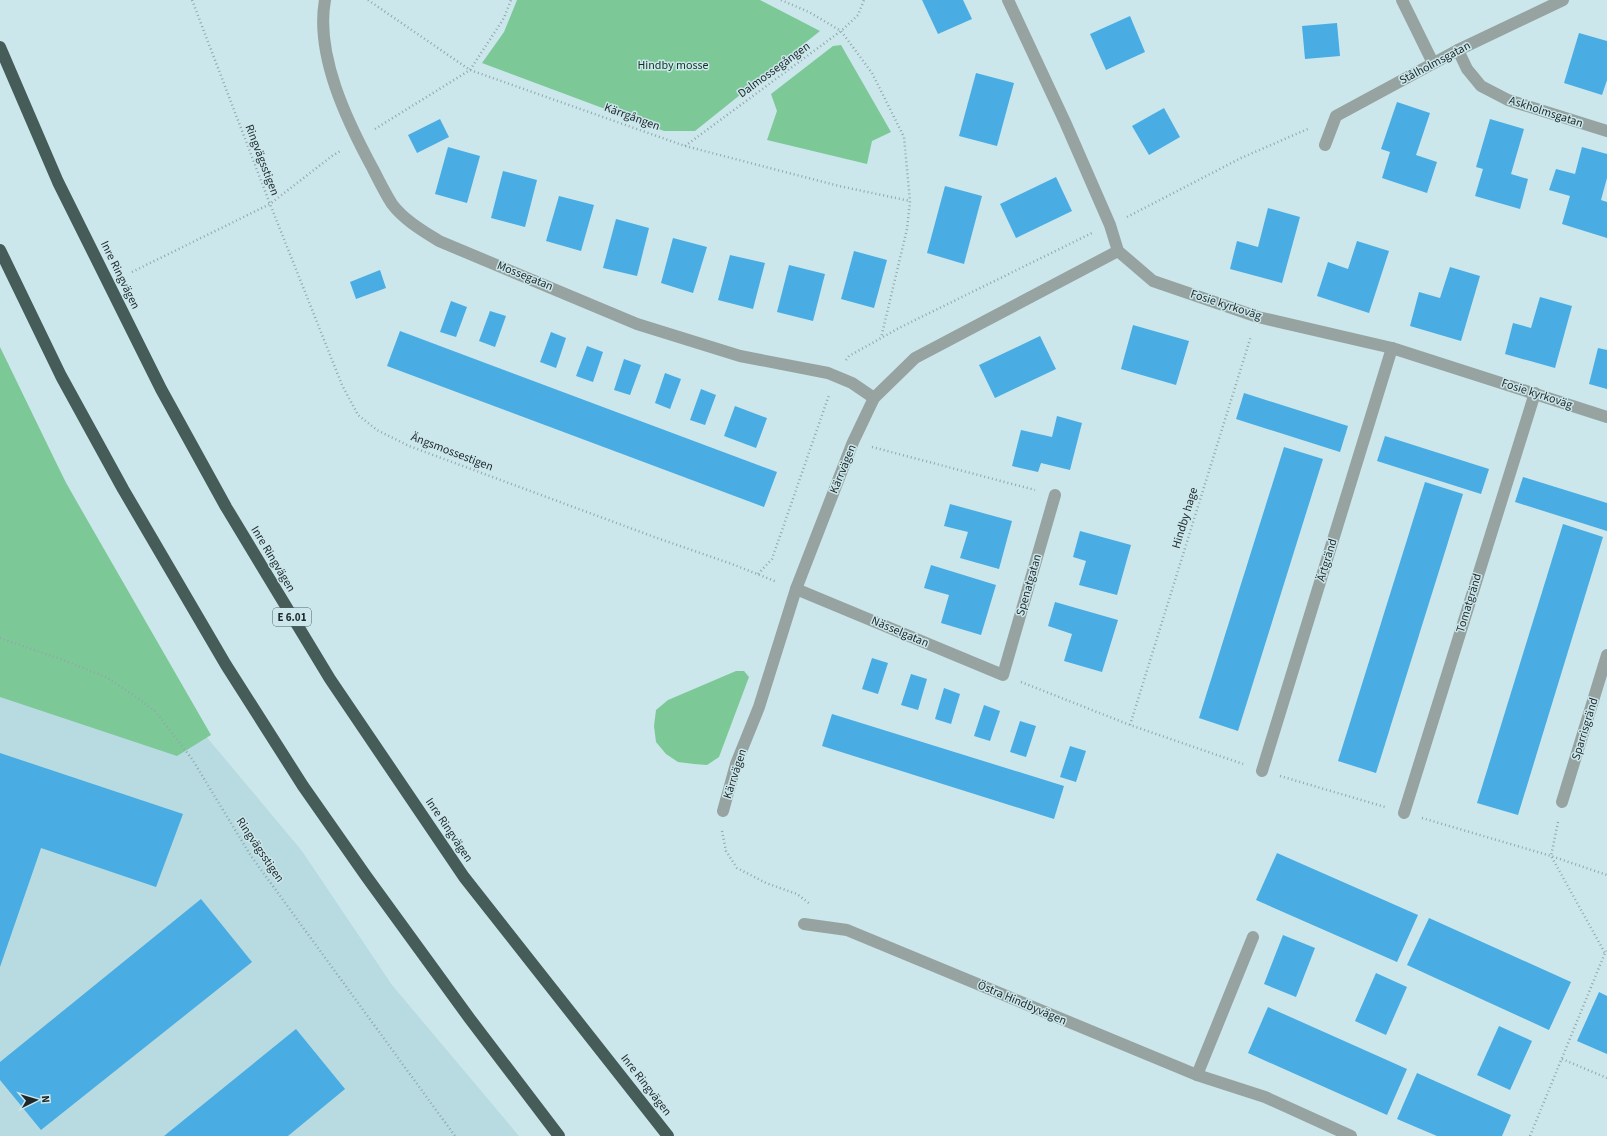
<svg xmlns="http://www.w3.org/2000/svg" width="1607" height="1136" font-family="'Source Sans 3',sans-serif">
  <rect width="100%" height="100%" fill="#cbe7eb"/>
  <polygon fill="#b7dbe0" points="0,360 200,729 302,851 392,985 519,1136 0,1136"/>
  <g fill="#7cc997">
    <polygon points="517,0 760,0 820,31 695,131 664,131 482,63 504,32"/>
    <polygon points="841,45 891,132 872,141 867,164 767,140 777,111 771,94 833,46"/>
    <polygon points="0,347 66,483 211,735 177,756 0,697"/>
    <polygon points="736,671 744,671 749,677 719,757 707,765 694,764 678,762 666,754 656,742 654,726 656,710 668,700"/>
  </g>
  <g fill="#49ace3">
    <polygon points="922,0 963,0 972,19 938,34"/>
    <polygon points="1130,16 1145,52 1106,70 1090,34"/>
    <polygon points="1337,23 1340,56 1305,59 1302,26"/>
    <polygon points="1579,33 1607,41 1607,80 1602,95 1564,83"/>
    <polygon points="976,73 1014,83 997,146 959,136"/>
    <polygon points="1397,102 1430,113 1416,155 1437,162 1427,193 1382,178 1390,152 1381,149"/>
    <polygon points="1164,108 1180,137 1149,155 1132,126"/>
    <polygon points="440,119 449,137 417,153 408,135"/>
    <polygon points="1490,119 1524,129 1511,174 1528,179 1520,209 1475,196 1483,169 1476,167"/>
    <polygon points="448,147 480,156 467,203 435,194"/>
    <polygon points="1582,147 1607,154 1607,178 1601,200 1607,202 1607,238 1562,224 1570,196 1549,190 1556,169 1575,174"/>
    <polygon points="503,171 537,180 525,227 491,218"/>
    <polygon points="1056,177 1072,211 1016,238 1000,204"/>
    <polygon points="945,186 982,196 964,264 927,253"/>
    <polygon points="559,196 594,205 581,251 546,241"/>
    <polygon points="1268,208 1300,217 1282,283 1230,269 1237,241 1258,247"/>
    <polygon points="616,219 649,228 637,276 603,268"/>
    <polygon points="673,238 707,247 693,293 661,283"/>
    <polygon points="1357,241 1389,251 1369,313 1317,296 1328,262 1348,269"/>
    <polygon points="854,251 887,260 874,308 841,299"/>
    <polygon points="730,255 765,263 753,309 718,300"/>
    <polygon points="789,265 825,274 813,321 777,312"/>
    <polygon points="1450,267 1480,276 1461,341 1410,326 1419,292 1440,298"/>
    <polygon points="380,270 386,288 356,299 350,282"/>
    <polygon points="1540,297 1572,306 1555,368 1505,354 1513,323 1531,328"/>
    <polygon points="451,301 467,307 456,337 440,332"/>
    <polygon points="490,311 506,316 495,347 479,341"/>
    <polygon points="1133,325 1189,341 1176,385 1121,369"/>
    <polygon points="400,331 777,472 764,507 387,366"/>
    <polygon points="551,332 566,338 556,368 540,362"/>
    <polygon points="1040,336 1056,369 995,398 979,365"/>
    <polygon points="587,346 603,352 593,382 576,376"/>
    <polygon points="1598,348 1607,350 1607,389 1589,384"/>
    <polygon points="624,359 641,365 630,395 614,390"/>
    <polygon points="665,373 681,379 670,409 655,403"/>
    <polygon points="701,389 716,395 705,425 690,420"/>
    <polygon points="1244,393 1348,426 1340,452 1236,419"/>
    <polygon points="735,406 767,418 756,448 724,436"/>
    <polygon points="1057,416 1082,423 1070,470 1041,463 1038,472 1012,466 1021,430 1052,437"/>
    <polygon points="1385,436 1489,469 1481,494 1377,461"/>
    <polygon points="1284,447 1323,459 1238,731 1199,718"/>
    <polygon points="1523,477 1607,503 1607,531 1515,502"/>
    <polygon points="1425,482 1463,494 1376,773 1338,761"/>
    <polygon points="950,504 1012,521 999,569 960,558 968,532 944,526"/>
    <polygon points="1563,524 1603,537 1518,815 1477,803"/>
    <polygon points="1080,531 1131,545 1117,595 1079,585 1086,561 1073,557"/>
    <polygon points="931,565 996,585 981,635 941,623 949,595 924,588"/>
    <polygon points="1055,602 1118,620 1102,672 1064,661 1072,634 1048,626"/>
    <polygon points="872,658 888,663 878,694 862,689"/>
    <polygon points="911,674 927,679 918,710 901,705"/>
    <polygon points="944,688 960,694 951,724 935,719"/>
    <polygon points="984,705 1000,711 990,741 974,736"/>
    <polygon points="832,714 1064,786 1054,819 822,746"/>
    <polygon points="1020,721 1036,726 1026,757 1010,752"/>
    <polygon points="1070,746 1086,751 1076,782 1060,777"/>
    <polygon points="0,753 183,814 156,887 41,848 0,967"/>
    <polygon points="1277,853 1418,915 1397,962 1256,900"/>
    <polygon points="201,899 252,962 41,1130 0,1080 0,1062"/>
    <polygon points="1429,918 1571,982 1549,1030 1407,965"/>
    <polygon points="1283,935 1315,948 1296,997 1264,984"/>
    <polygon points="1376,973 1407,987 1386,1035 1355,1021"/>
    <polygon points="1599,992 1607,996 1607,1054 1577,1041"/>
    <polygon points="1268,1007 1407,1069 1387,1115 1248,1053"/>
    <polygon points="1499,1026 1532,1041 1510,1090 1477,1075"/>
    <polygon points="296,1029 345,1089 288,1136 164,1136"/>
    <polygon points="1417,1073 1511,1115 1502,1136 1437,1136 1397,1119"/>
  </g>
  <g fill="none" stroke-linecap="round" stroke-linejoin="round">
    <g stroke="#91a7ab" stroke-width="2.5" stroke-dasharray="1 3" stroke-linecap="butt">
      <polyline points="192,0 270,204 342,385 358,415 377,430 409,446 657,538 732,564 777,582"/>
      <polyline points="368,0 470,70 685,146 839,186 910,201"/>
      <polyline points="781,0 809,12 841,31 872,73 904,137 910,201 907,229 881,338"/>
      <polyline points="375,129 470,70 504,18 511,0"/>
      <polyline points="685,146 841,31 858,15 864,0"/>
      <polyline points="1127,217 1241,158 1310,128"/>
      <polyline points="132,272 270,204 332,156 342,150"/>
      <polyline points="846,360 849,356 899,328 1092,233"/>
      <polyline points="872,447 1035,490"/>
      <polyline points="758,574 772,559 829,395"/>
      <polyline points="0,638 63,660 106,677 135,696 155,711 192,759 251,856 455,1136"/>
      <polyline points="1021,682 1130,725 1243,764"/>
      <polyline points="1130,725 1251,336"/>
      <polyline points="1280,776 1385,807"/>
      <polyline points="1422,818 1551,856 1607,875"/>
      <polyline points="1558,822 1551,856 1605,953"/>
      <polyline points="722,831 726,851 737,868 766,883 797,894 810,904"/>
      <polyline points="1562,1059 1607,1078"/>
      <polyline points="1530,1136 1605,953 1607,951"/>
    </g>
    <g stroke="#97a3a0" stroke-width="12">
      <path d="M325,0C315,55 347,121 373,169C379,181 385,193 392,204C404,220 423,231 439,241L637,324L740,356L828,373L852,383L874,398"/>
      <polyline points="1008,0 1065,122 1110,225 1118,251 1153,281 1258,317 1392,348 1607,417"/>
      <polyline points="1402,0 1433,63"/>
      <polyline points="1458,50 1467,69 1481,86 1508,100 1607,131"/>
      <polyline points="1325,145 1336,116 1458,50 1563,0"/>
      <polyline points="796,589 1003,675 1055,495"/>
      <polyline points="1262,771 1392,348"/>
      <polyline points="1562,802 1607,655"/>
      <polyline points="723,811 736,764 759,707 796,589 853,442 874,398 915,358 1118,251"/>
      <polyline points="1404,813 1535,393"/>
      <polyline points="804,924 847,930 1197,1075 1265,1097 1351,1136"/>
      <polyline points="1197,1075 1253,937"/>
    </g>
    <g stroke="#455c58" stroke-width="12">
      <polyline points="0,47 58,182 161,389 226,507 330,679 464,877 668,1136"/>
      <polyline points="0,250 61,376 123,489 226,665 303,786 366,876 470,1019 559,1136"/>
    </g>
  </g>
  <g text-anchor="middle" dominant-baseline="central" stroke-width="3" stroke-linejoin="round" paint-order="stroke">
    <rect fill="#cbe7eb" stroke="#526164" stroke-width="1" x="273" y="608" width="38" height="18" rx="3"/>
    <g font-size="11" font-weight="bold" fill="#1e282a">
      <text x="292" y="617">E 6.01</text>
    </g>
    <g font-size="12" fill="#1e282a" stroke="#cbe7eb">
      <text transform="translate(1435 63) rotate(-28)">Stålholmsgatan</text>
      <text transform="translate(774 70) rotate(-36)">Dalmossegången</text>
      <text transform="translate(1546 112) rotate(18)">Askholmsgatan</text>
      <text transform="translate(632 117) rotate(20)">Kärrgången</text>
      <text transform="translate(262 160) rotate(69)">Ringvägsstigen</text>
      <text transform="translate(120 275) rotate(64)">Inre Ringvägen</text>
      <text transform="translate(525 276) rotate(22)">Mossegatan</text>
      <text transform="translate(1226 305) rotate(18)">Fosie kyrkoväg</text>
      <text transform="translate(1537 394) rotate(18)">Fosie kyrkoväg</text>
      <text transform="translate(452 452) rotate(21)">Ängsmossestigen</text>
      <text transform="translate(843 469) rotate(-68)">Kärrvägen</text>
      <text transform="translate(1185 518) rotate(-73)">Hindby hage</text>
      <text transform="translate(273 559) rotate(59)">Inre Ringvägen</text>
      <text transform="translate(1327 560) rotate(-73)">Ärtgränd</text>
      <text transform="translate(1029 585) rotate(-74)">Spenatgatan</text>
      <text transform="translate(1469 603) rotate(-73)">Tomatgränd</text>
      <text transform="translate(900 632) rotate(23)">Nässelgatan</text>
      <text transform="translate(1585 729) rotate(-73)">Sparrisgränd</text>
      <text transform="translate(735 774) rotate(-72)">Kärrvägen</text>
      <text transform="translate(449 830) rotate(56)">Inre Ringvägen</text>
      <text transform="translate(260 850) rotate(56)">Ringvägsstigen</text>
      <text transform="translate(1022 1003) rotate(23)">Östra Hindbyvägen</text>
      <text transform="translate(646 1085) rotate(52)">Inre Ringvägen</text>
    </g>
    <g font-size="12" fill="#0d351e" stroke="#cbe7eb">
      <text x="673" y="65">Hindby mosse</text>
    </g>
  </g>
  <g transform="translate(36 1100) rotate(85)" stroke="#cbe7eb" stroke-width="3" paint-order="stroke">
  <path d="M0-3L7 15L0 10L-7 15Z" fill="#1e282a"/>
  <text y="-6" font-size="11" font-weight="bold" text-anchor="middle" fill="#1e282a">N</text>
  </g>
</svg>
